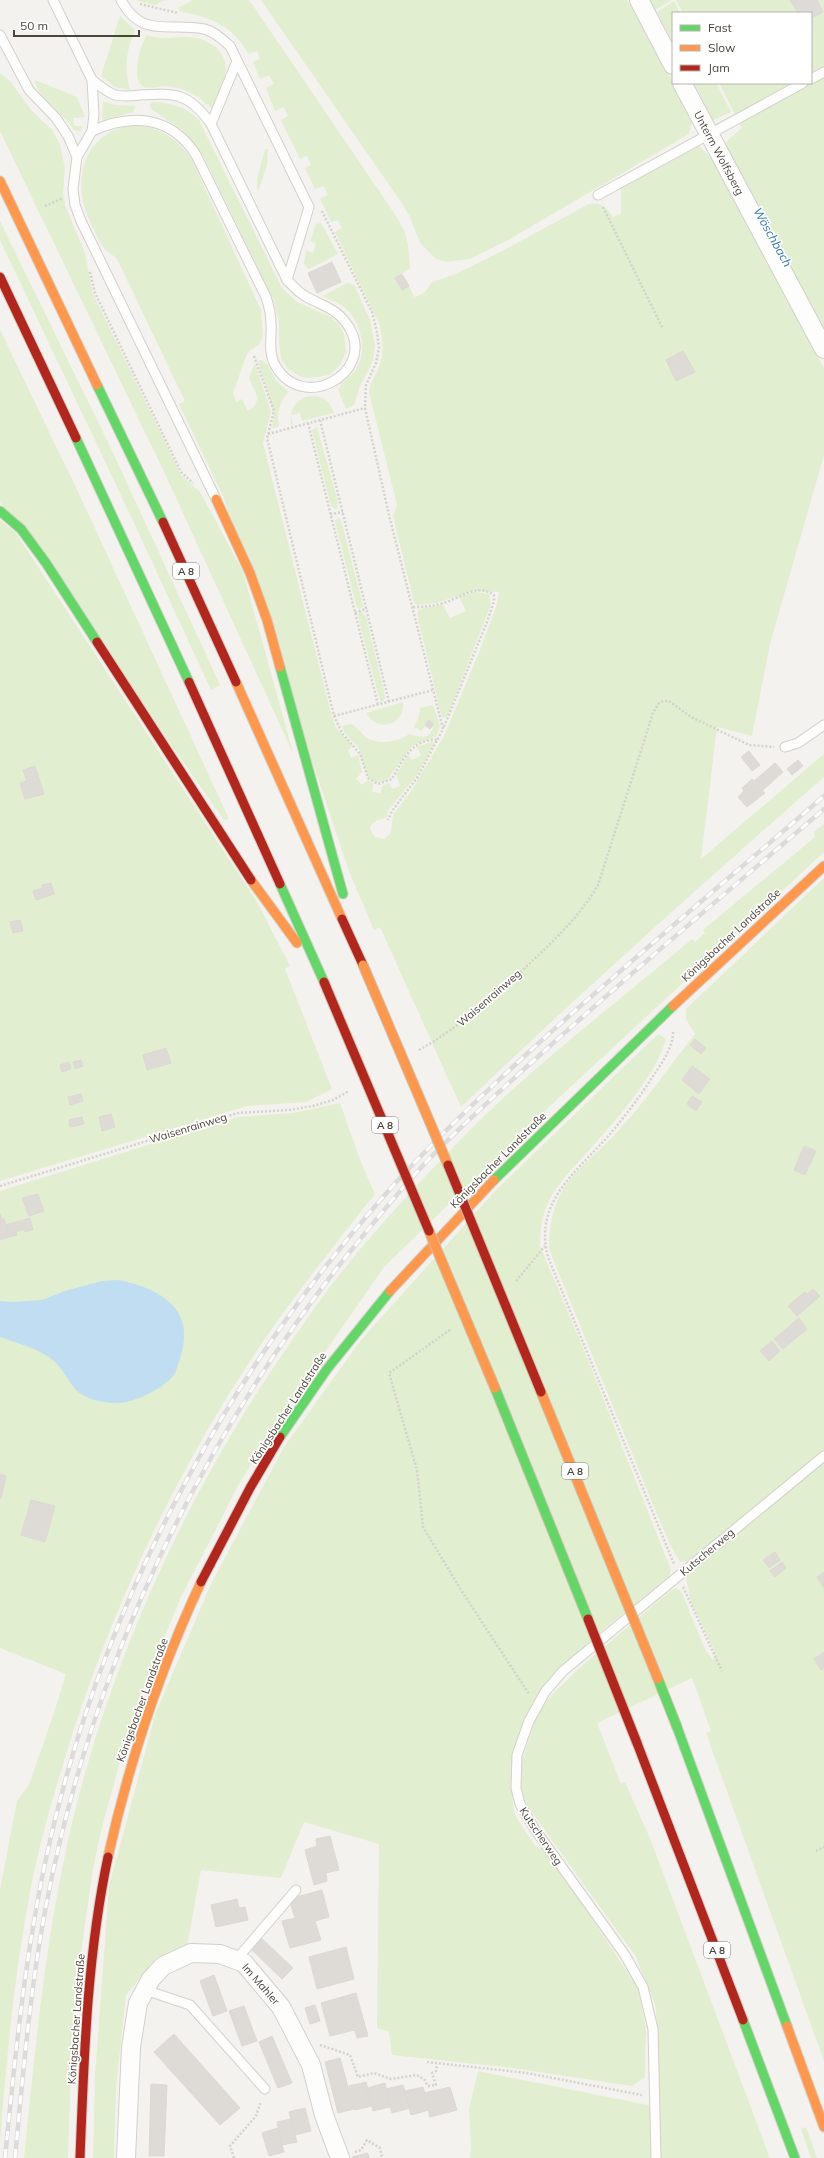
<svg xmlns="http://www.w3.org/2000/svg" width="824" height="2158" font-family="Mulish,sans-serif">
  <rect width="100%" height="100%" fill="#f4f2ee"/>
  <g fill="#e1eecf">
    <polygon points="135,0 165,0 155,5"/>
    <path d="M193,0H248L252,4L396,216L404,230L408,244L410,268L395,278L402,290L409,286L414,297C423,294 427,292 431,283L460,272L500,252L589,204C601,202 607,208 613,217L621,213V188L699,146L715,162L824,368V455L770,644L752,736L717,727L701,859L824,754V777C701,885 579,994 461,1107L380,927L374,930L350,874L223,496L179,404L185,401L116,257C102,251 100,241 93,228C49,143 140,87 191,158L261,310L263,335L260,344L250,350L247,354L233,393L236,402L242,399L248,411L254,407L258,398L249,378L255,363L271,412L263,443L332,717L336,728L353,746L348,750L351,758L358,755L362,772L356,779L362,785L368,780L373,784L372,792L381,793L382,786L389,783L392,789L400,786L396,775L408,755L412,760L421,755L417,747L434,741L435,743L416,776L388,811L387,817C377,821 363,823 375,837L384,839L391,833L393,815L412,790L444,736L478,655L497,604L499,592L473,591L436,603L417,605L414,602L393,516L397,505L369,393C369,383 376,376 379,367C384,354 383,340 380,326L335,232L342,228L338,220L331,222L320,199L328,195L324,186L315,189L305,168L311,165L307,156L300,159L281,120L288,116L284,107L275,111L266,88L274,84L269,75L260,79L253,62L260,59L257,51L248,54C235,27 209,16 181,12L178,8Z"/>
    <polygon points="261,0 627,0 693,118 689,134 510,239 470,259 446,262 435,258 420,243 410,217 403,205"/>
    <polygon points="649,0 672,0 655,10"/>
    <polygon points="676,0 824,0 824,340 720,147 742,128 719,83 811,83 811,13 683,13"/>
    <polygon points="674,1 680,13 673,13 673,43 657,12"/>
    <path d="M120,16L135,30C126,49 124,70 130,90L115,87L101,76Z"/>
    <path d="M147,35C159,40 171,37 184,37C203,36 225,47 226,68C226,78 215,99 212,109C198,95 183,86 163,86C157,87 149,89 144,87C130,80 140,45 147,35Z"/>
    <polygon points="0,73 11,82 31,110 52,130 60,145 65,168 63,193 65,205 85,253 93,294 181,475 200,492 243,572 293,753 166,476 0,131"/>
    <path d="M35,80L77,97L85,117L73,118L74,126H82L81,131L74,130C66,115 35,95 35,80Z"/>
    <polygon points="694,83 716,83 731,112 713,120"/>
    <polygon points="103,101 115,105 136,106 133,112 103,120 102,118"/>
    <path d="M153,102C172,103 186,107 199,120L282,288L297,302L331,317L339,325L344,334L346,352L340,365L329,375L309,378L299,376L287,368L281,358L279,344V322L273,299L204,157L182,130L151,109L150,104Z"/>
    <polygon points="265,149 268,149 267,165 259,189 257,189 257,179"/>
    <polygon points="0,221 114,455 220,685 211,690 129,512 0,240"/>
    <polygon points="321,223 338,254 309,269 304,264 306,250 313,253 316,243 310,241 316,224"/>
    <path d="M347,283L354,285L370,320L375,345L373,361L360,386L354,405L346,409L338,390C341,382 351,377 356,369C368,351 361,321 345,308C338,302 330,300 323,296Z"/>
    <polygon points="0,330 80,496 229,819 224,820 0,502"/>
    <path d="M261,360L267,364L278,383L289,392C280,401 276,413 279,426L272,429L274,412L258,361Z"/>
    <path d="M308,396C322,395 330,400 334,413L302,421L300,413L291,415L293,425H291C289,410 295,401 308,396Z"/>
    <polygon points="317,427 338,502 337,509 335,509 331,506 312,430"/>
    <polygon points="337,518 341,520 362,602 363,606 359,609 356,605 335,521"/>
    <polygon points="0,520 16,533 257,902 290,966 285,969 332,1089 306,1102 247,1106 0,1181"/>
    <polygon points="475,592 489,594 491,604 447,717 442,718 417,614 419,609 443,605 450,618 466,611 459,597"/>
    <polygon points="362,612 366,617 383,687 385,698 383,702 380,700 378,694 358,616 358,613"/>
    <path d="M403,702C405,726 377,733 366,713Z"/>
    <path d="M433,705L440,726L436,737L424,740L411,747L387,780C362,789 366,760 357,746C352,740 344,735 342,726L351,724C358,727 361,734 367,738C379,745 399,742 409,734C421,738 431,740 434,724L429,720L422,731L414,727L419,716L420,708Z"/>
    <path d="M824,824V852L551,1105L384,1267L280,1417L238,1486L181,1597L144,1687L125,1743L101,1831L93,1869L80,1959L72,2041L68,2158H24C36,2040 47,1922 76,1807C118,1642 193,1483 290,1343C306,1321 320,1299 337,1278C377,1227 422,1179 467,1133C537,1062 617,1003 692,939L695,942L705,933L703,930L815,837L814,832Z"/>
    <path d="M824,878V1450L689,1561L680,1562L671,1546L658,1517L549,1249C549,1228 552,1211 561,1193C574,1169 600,1152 617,1132C645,1102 669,1067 695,1034L686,1019V1009Z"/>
    <path d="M658,1034L666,1039C656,1075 617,1119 592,1147C575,1167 555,1184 545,1210C541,1222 540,1234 540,1246L586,1355L671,1570L669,1576L655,1588C602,1632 539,1672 518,1742C513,1758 510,1772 512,1790C513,1797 512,1807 515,1814C520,1825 529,1836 536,1847L545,1849L638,1988L646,2028L645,2077L632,2086L512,2068L392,2055L389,2032L377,2028L379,1844L304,1822L281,1878L201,1870L187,1947L156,1958L126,1995L116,2088L114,2158H93L95,2076L109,1886L156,1712L212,1582L284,1447L361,1340L494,1192Z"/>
    <path d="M340,1103L362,1165L375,1194C336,1243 297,1292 262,1343C175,1472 109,1613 64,1761C52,1801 40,1841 32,1882C15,1968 7,2054 0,2141V1890L17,1801L29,1785L54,1713L66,1674L0,1648V1191L238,1117L293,1113Z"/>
    <polygon points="824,1460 824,2061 706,1733 711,1731 692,1678 597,1723 621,1784 625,1782 651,1841 770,2158 470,2158 471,2147 469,2109 478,2071 658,2107 656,2007 636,1957 526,1804 521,1787 520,1767 537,1714 546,1701 577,1670 671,1590 676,1588 681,1591 706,1651 713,1660 715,1652 691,1602 686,1578 690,1572"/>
    <polygon points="806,2127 817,2158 811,2158 801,2129"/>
  </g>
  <path fill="#c0ddf1" d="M119,1280C140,1285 161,1291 175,1308C188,1325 185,1344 179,1362C177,1367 176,1373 173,1376C161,1390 132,1404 114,1403C102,1403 83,1398 75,1389C67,1379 61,1365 50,1358C36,1348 17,1343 0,1337V1301L13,1302L42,1300L65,1291L102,1281Z"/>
  <g fill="#dedbd6" stroke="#dcd9d4">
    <polygon points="790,0 817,0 823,12 811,18 811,13 798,13"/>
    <polygon points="332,262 341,282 317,293 308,273"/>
    <polygon points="402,274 409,286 402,290 395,278"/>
    <polygon points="683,351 695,372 676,381 666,360"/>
    <polygon points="429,720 434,724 430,729 425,725"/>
    <polygon points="749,751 760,765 752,771 741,757"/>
    <polygon points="798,760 803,766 792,775 787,769"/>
    <polygon points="775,763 783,772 762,791 765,793 747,807 738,797 744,791 742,788 752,779 754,781"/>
    <polygon points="35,766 44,794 25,799 20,783 27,781 23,770"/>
    <polygon points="51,883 54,894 36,900 33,891 43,888 42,885"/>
    <polygon points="20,920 23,931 13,933 10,922"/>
    <polygon points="695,1039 706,1048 701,1054 690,1045"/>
    <polygon points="166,1048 171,1063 147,1070 143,1055"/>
    <polygon points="81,1060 83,1066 75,1069 73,1062"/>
    <polygon points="69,1062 71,1069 62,1072 60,1065"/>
    <polygon points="692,1066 710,1079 699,1094 682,1080"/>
    <polygon points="81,1094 83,1101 70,1105 68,1097"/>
    <polygon points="692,1096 702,1102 696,1111 687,1104"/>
    <polygon points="111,1114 115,1127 102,1131 99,1117"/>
    <polygon points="82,1117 84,1124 70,1127 69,1120"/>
    <polygon points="804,1146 816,1151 805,1175 794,1170"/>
    <polygon points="38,1194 44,1211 29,1216 22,1198"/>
    <polygon points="0,1214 2,1219 4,1219 10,1237 0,1240"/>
    <polygon points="30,1218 33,1230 25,1232 24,1229 16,1232 17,1235 10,1237 6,1225"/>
    <polygon points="813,1289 820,1296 797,1316 788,1306 805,1292 807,1294"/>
    <polygon points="799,1318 807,1329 783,1349 774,1339"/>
    <polygon points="772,1341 780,1351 769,1361 760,1351"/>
    <polygon points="0,1474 6,1476 1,1498 0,1498"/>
    <polygon points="31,1500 55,1506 45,1542 21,1535"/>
    <polygon points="775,1552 780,1560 769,1568 763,1560"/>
    <polygon points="782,1562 786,1568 775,1577 770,1571"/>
    <polygon points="824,1572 824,1588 817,1577"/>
    <polygon points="824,1652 824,1668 821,1670 814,1659"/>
    <polygon points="330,1836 339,1870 326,1873 327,1881 314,1885 305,1850 317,1846 316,1839"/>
    <polygon points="322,1890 329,1917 315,1921 321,1940 290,1948 282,1921 295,1918 289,1899"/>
    <polygon points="237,1899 239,1908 245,1907 248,1920 216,1927 211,1905"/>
    <polygon points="260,1937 293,1968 282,1979 250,1948"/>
    <polygon points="346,1947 354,1979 317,1989 309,1957"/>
    <polygon points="214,1975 227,2011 213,2016 200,1981"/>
    <polygon points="356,1993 368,2036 357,2038 355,2030 330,2036 321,2003"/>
    <polygon points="315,2005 320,2021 310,2024 305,2008"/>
    <polygon points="244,2006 257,2041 242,2046 229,2011"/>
    <polygon points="174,2034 240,2108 220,2125 154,2052"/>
    <polygon points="272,2036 292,2083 278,2088 259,2042"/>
    <polygon points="340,2058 354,2109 338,2113 325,2062"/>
    <polygon points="366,2082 372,2106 355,2110 349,2086"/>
    <polygon points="385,2083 390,2107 373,2111 367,2088"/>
    <polygon points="151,2084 167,2085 164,2156 149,2156"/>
    <polygon points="403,2085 410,2108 392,2113 386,2089"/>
    <polygon points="423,2087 429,2110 411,2115 405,2091"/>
    <polygon points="450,2087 457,2110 430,2117 424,2093"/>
    <polygon points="305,2108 311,2131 295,2135 289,2112"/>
    <polygon points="291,2119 297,2142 282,2145 277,2122"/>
    <polygon points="278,2128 284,2152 269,2156 262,2133"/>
    <polygon points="368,2153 369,2158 352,2158 352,2157"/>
  </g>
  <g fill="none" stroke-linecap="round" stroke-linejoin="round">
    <g stroke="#d2d0cb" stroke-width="11">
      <g id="lane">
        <polyline points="53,0 92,80 94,115 92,131 77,157 73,189 75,205 81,221 216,499"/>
        <path d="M121,0C142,39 169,22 204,29C214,31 222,39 230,46L309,207L287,280"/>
        <polyline points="0,35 29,90 56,118 68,136 77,157"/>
        <polyline points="811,79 824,72"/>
        <polyline points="211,124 237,61"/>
        <path d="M92,131C132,113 171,116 196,155L266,297C269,306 271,314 271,324C272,337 268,350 274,363C300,415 375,374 350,329C338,308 324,307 305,296C298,292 293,286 287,280L211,124C189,93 176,93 140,95C132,96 124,97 115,95C107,92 99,85 92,80"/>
        <polyline points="598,195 803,83"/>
        <polyline points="785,747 798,743 824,725"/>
        <polyline points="236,1960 296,1890"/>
        <polyline points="145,1990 190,2005 265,2089"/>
        <polyline points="656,2158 653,2029 643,1987 625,1955 534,1828 520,1804 516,1788 517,1755 529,1721 545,1692 563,1671 824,1456"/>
      </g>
    </g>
    <g stroke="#d2d0cb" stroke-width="20">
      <g id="street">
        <polyline points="639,0 673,65"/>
        <polyline points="682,83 824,349"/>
        <polyline points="126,2158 131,2047 138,2003 151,1979 163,1966 191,1953 220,1954 244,1963 281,2007 311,2065 324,2115 340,2158"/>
      </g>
    </g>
    <g stroke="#d3cfc5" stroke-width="11">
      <g id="fast">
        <polyline points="97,385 163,522"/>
        <polyline points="76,438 189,682"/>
        <polyline points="0,511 21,529 46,563 97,642"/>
        <polyline points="280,667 343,894"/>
        <polyline points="280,884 324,982"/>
        <polyline points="494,1180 673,1006"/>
        <polyline points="280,1437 327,1369 390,1291"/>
        <polyline points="677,1727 787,2026"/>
        <polyline points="743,2020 795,2158"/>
      </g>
    </g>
    <g stroke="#d3cfc5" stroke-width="11">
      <g id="slow">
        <polyline points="0,181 97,385"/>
        <polyline points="216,499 250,573 267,620 280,667"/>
        <polyline points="236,682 342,919"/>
        <polyline points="251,880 297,943"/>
        <polyline points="673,1006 824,866"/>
        <polyline points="390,1291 494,1180"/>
        <path d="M108,1857C129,1762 160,1670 201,1582"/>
        <polyline points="787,2026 824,2127"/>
      </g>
    </g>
    <g stroke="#d3cfc5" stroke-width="11">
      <g id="jam">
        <polyline points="0,277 76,438"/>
        <polyline points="163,522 236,682"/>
        <polyline points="97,642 251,880"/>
        <polyline points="189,682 280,884"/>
        <polyline points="342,919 363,965"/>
        <polyline points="201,1582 250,1488 280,1437"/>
        <polyline points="637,1743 743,2020"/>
        <path d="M80,2158C84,2057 87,1956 108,1857"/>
      </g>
    </g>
    <g stroke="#d3d2cc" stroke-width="2.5" stroke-dasharray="2 2" stroke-linecap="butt">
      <polyline points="140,4 178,13"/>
      <polyline points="45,206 63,198"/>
      <polyline points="603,207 663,329"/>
      <polyline points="322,211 372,312 377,332 379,348 376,363 366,385 365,408 389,515 443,729 417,778 392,811 388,820"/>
      <polyline points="90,272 95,293 181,472 193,483"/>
      <path d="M254,356L274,411L267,438L334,716L342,733L360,754L368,778L378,784L392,779C402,760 414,737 439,740"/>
      <polyline points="320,420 389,702"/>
      <polyline points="308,423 378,705"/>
      <polyline points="268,434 365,408"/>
      <polyline points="330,514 343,512"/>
      <path d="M413,607C424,607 433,606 444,603C459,598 478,583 494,595V601L487,622L443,729"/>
      <polyline points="355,613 367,608"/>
      <polyline points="334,716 433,690"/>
      <path d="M673,1032C673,1046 663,1062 655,1073C642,1094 626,1115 610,1134C578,1171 533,1201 548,1257L674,1564"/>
      <path d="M419,1050C455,1030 485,1003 516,976C546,948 577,921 598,885L653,713L658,704L663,701H669L691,717L749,745L774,747"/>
      <polyline points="0,1186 238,1113 289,1110 313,1106 333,1100 349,1091"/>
      <polyline points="516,1281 545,1246"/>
      <polyline points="450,1330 389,1373 417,1470 423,1527 461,1590 529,1694"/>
      <polyline points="683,1587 722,1671"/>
      <polyline points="816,1851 824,1847"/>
      <polyline points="320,2045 350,2055 358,2077 374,2073 391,2079 417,2075 424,2079 428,2086 436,2085 432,2073 436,2071 437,2064"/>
      <polyline points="427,2062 527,2073 642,2095"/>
      <polyline points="355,2152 361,2150 367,2140 380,2148 382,2158"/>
      <polyline points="234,2158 230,2146 256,2116 261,2101"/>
    </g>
    <use href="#lane" stroke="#fdfdfc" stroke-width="9"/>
    <use href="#street" stroke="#fdfdfc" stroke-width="18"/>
    <use href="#fast" stroke="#63d668" stroke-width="9"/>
    <use href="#slow" stroke="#ff974d" stroke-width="9"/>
    <use href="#jam" stroke="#b3261e" stroke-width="9"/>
    <g stroke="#dbdbda" stroke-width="4.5">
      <g id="rail">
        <path d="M5,2158C15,2056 25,1955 47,1854C100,1612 220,1383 383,1197C429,1145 479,1098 530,1051C626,964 726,881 824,796"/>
        <path d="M15,2158C23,2074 30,1989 46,1906C91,1671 194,1451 341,1263C370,1227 399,1190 431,1157C469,1118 510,1082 551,1045C640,965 733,887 824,809"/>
      </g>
    </g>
    <use href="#rail" stroke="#fff" stroke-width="3" stroke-dasharray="9" stroke-linecap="butt"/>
    <g stroke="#ccbfa9" stroke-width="11" stroke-linecap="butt">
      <g id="fast-bridge">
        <polyline points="495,1388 588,1619"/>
        <polyline points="658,1679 677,1727"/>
      </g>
    </g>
    <g stroke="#ccbfa9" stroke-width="11" stroke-linecap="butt">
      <g id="slow-bridge">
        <polyline points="363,965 448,1165"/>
        <polyline points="429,1231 495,1388"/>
        <polyline points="541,1392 658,1679"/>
      </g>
    </g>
    <g stroke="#ccbfa9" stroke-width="11" stroke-linecap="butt">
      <g id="jam-bridge">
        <polyline points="324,982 429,1231"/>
        <polyline points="448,1165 541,1392"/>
        <polyline points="588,1619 637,1743"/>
      </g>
    </g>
    <use href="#fast-bridge" stroke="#63d668" stroke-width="9"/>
    <use href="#slow-bridge" stroke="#ff974d" stroke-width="9"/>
    <use href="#jam-bridge" stroke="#b3261e" stroke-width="9"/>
  </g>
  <g text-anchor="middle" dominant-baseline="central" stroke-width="3.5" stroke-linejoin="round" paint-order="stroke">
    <g fill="#fff" stroke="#817c74" stroke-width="1">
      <rect x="173" y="563" width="26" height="16" rx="3"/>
      <rect x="372" y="1117" width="26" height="16" rx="3"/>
      <rect x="562" y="1463" width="26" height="16" rx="3"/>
      <rect x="704" y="1942" width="26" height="16" rx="3"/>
    </g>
    <g font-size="10" font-weight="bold" fill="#4b4439">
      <text x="186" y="571">A 8</text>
      <text x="385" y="1125">A 8</text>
      <text x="575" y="1471">A 8</text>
      <text x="717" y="1950">A 8</text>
    </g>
    <g font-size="11" fill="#4b4439" stroke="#fff">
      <text transform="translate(719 153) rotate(62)">Unterm Wolfsberg</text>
      <text transform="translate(731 935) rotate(-43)">Königsbacher Landstraße</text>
      <text transform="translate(489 998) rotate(-41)">Waisenrainweg</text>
      <text transform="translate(188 1128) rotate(-17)">Waisenrainweg</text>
      <text transform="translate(498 1160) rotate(-45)">Königsbacher Landstraße</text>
      <text transform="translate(288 1408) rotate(-57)">Königsbacher Landstraße</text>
      <text transform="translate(707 1552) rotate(-40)">Kutscherweg</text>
      <text transform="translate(142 1700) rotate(-70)">Königsbacher Landstraße</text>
      <text transform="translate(541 1836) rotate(56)">Kutscherweg</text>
      <text transform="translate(261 1984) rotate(49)">Im Mahler</text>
      <text transform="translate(76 2019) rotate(-86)">Königsbacher Landstraße</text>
    </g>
    <g font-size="12" font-style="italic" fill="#2e7ab2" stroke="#fff">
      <text transform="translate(773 237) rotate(61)">Wöschbach</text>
    </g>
  </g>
  <rect x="672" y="12" width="140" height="72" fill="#ffffff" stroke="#b7b4b0"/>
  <rect x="680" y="25" width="20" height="6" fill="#63d668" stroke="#b7b4b0"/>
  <text x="708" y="32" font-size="12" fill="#4b4439">Fast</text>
  <rect x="680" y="45" width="20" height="6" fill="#ff974d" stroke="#b7b4b0"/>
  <text x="708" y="52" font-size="12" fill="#4b4439">Slow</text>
  <rect x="680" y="65" width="20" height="6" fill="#b3261e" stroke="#b7b4b0"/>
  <text x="708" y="72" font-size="12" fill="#4b4439">Jam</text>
  <path d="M14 30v6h125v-6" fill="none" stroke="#4b4439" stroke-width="2"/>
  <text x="20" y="30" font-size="12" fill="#4b4439" stroke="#ffffff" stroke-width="3" paint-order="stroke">50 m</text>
</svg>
